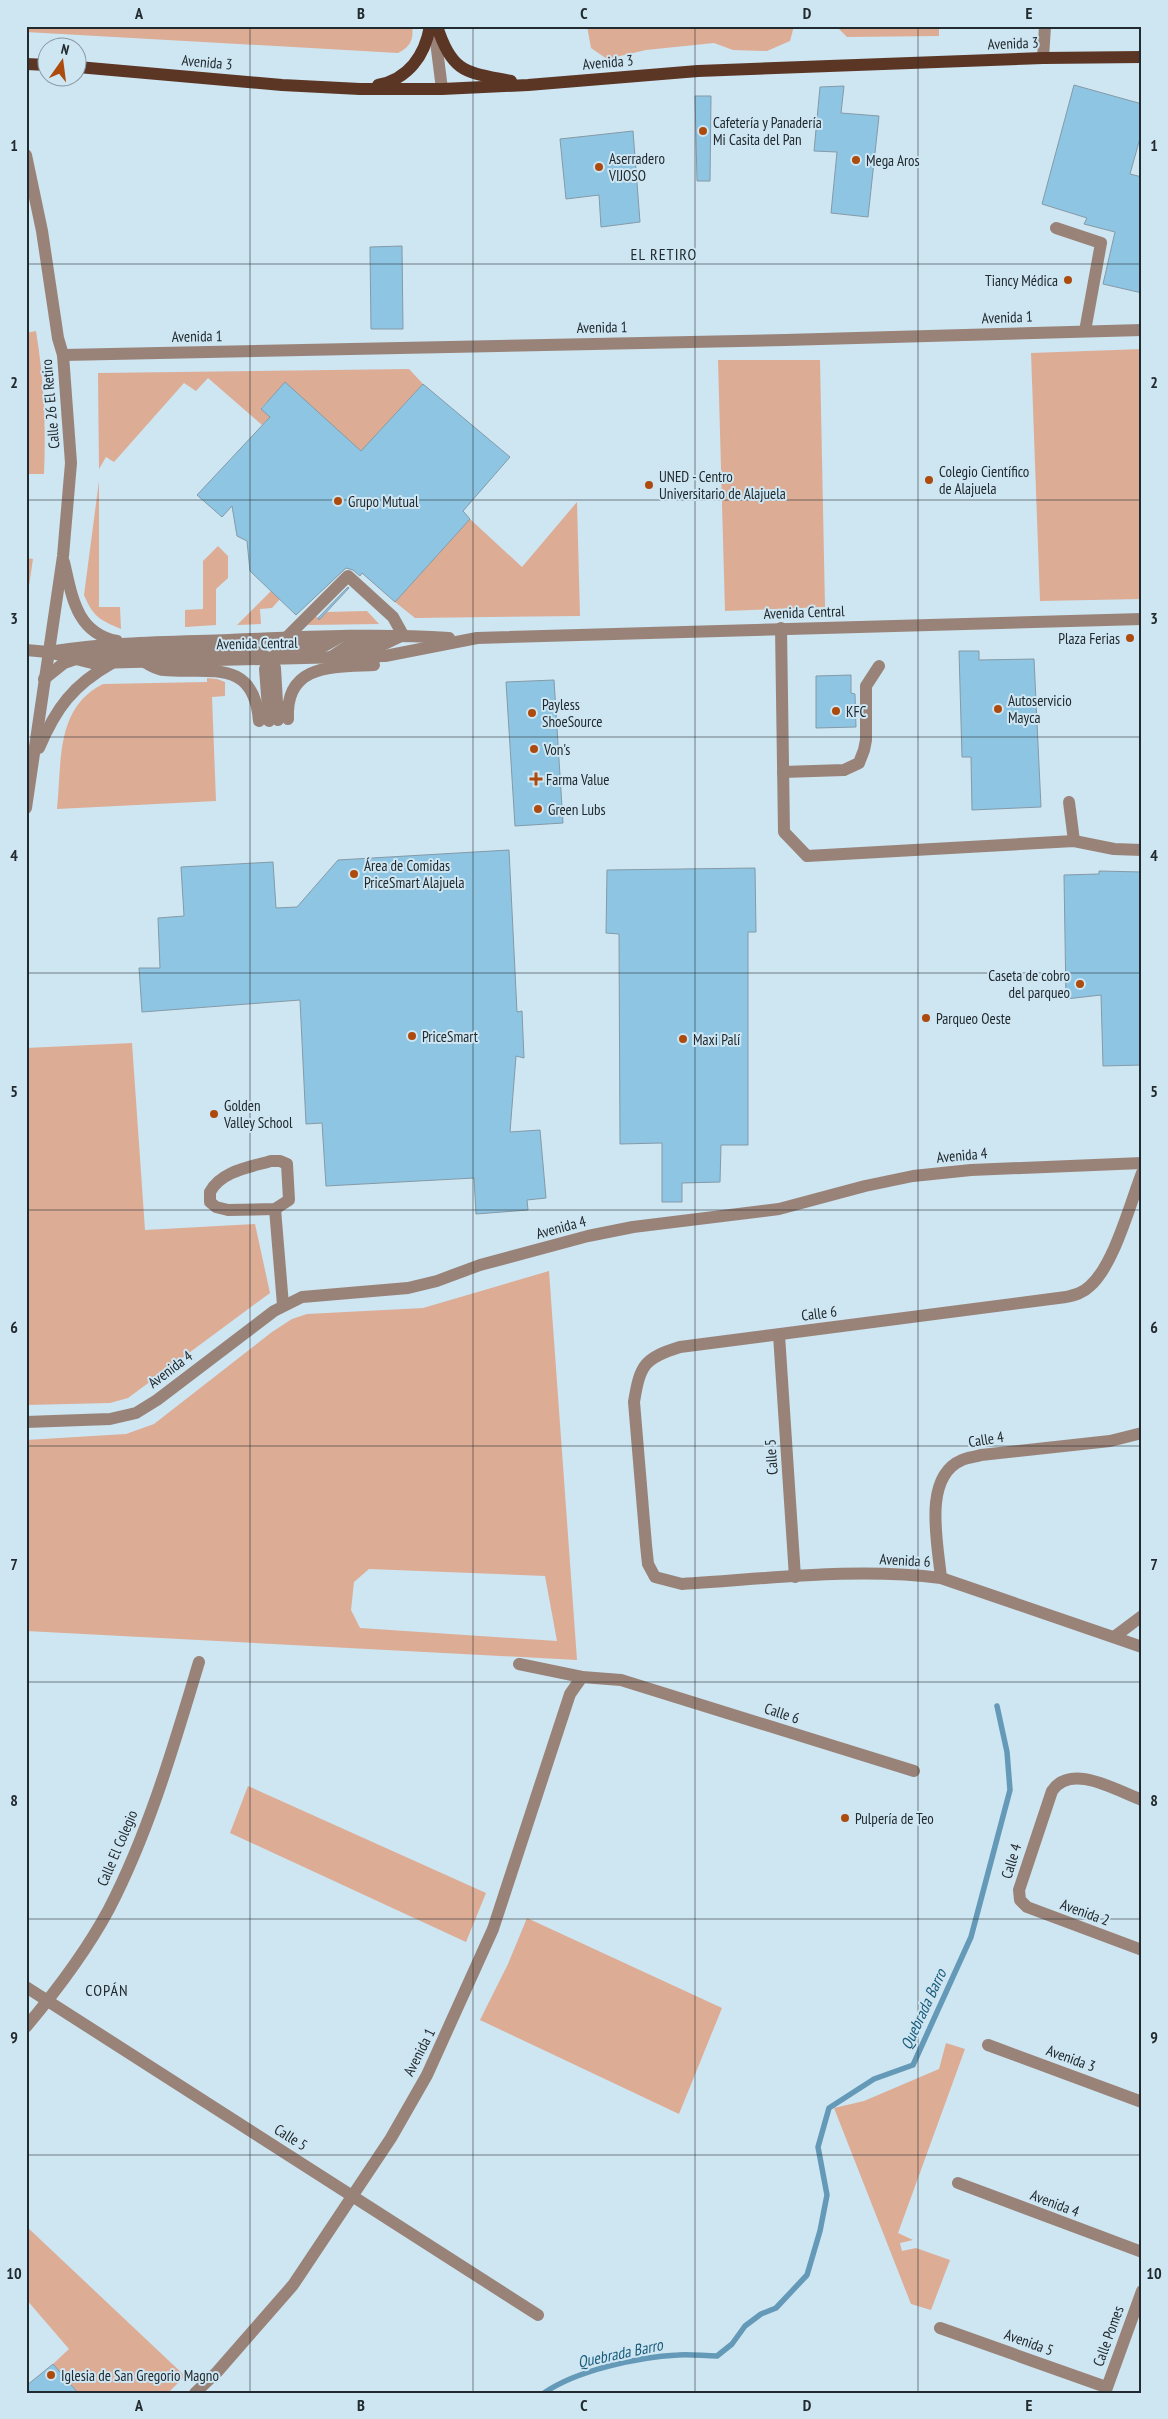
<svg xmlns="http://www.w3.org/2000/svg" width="1168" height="2419" font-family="'PT Sans Narrow',sans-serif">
  <rect width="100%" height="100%" fill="#cee5f2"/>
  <g fill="#ddac95" fill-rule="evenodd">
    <path d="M26,26H412C414,40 410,47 398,53L26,32Z"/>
    <polygon points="587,26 726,29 794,26 790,41 767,51 733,50 714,43 646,50 607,59 591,48"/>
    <polygon points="836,26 939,26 939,36 847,37"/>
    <path d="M36,331C44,379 46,425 44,474H26V333Z"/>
    <polygon points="1142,349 1142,599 1040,601 1031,353"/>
    <polygon points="718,360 820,360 825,607 725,611"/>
    <polygon points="409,369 423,384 374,437 381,470 285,383 261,408 270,417 262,425 208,378 196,391 184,383 114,462 106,457 99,469 98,373"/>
    <path d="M99,481V607H120L121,629C99,620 93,616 84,595Z"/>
    <polygon points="577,502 580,616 415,618 395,602 470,519 522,567"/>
    <polygon points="218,546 228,556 228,578 216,589 216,625 185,627 185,610 203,609 203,561"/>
    <polygon points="26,558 33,559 26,606"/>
    <polygon points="271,591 280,599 272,608 260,609 261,624 237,625"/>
    <polygon points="367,611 379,624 308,625 314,614 319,619 327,612"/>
    <path d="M207,678L217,679L225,682V696L212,697L216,801L57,809C62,762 55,708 103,684L207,682Z"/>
    <polygon points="132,1043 145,1230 255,1224 270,1293 128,1398 110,1403 26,1405 26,1048"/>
    <path d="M549,1271L577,1660L26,1631V1440L126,1434L154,1424L272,1332L292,1319L307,1314L423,1308ZM369,1569L545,1576L557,1641L360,1628L351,1610L354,1582Z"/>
    <polygon points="248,1786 486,1893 466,1942 230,1833"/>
    <polygon points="527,1918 722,2008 679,2114 480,2020 508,1964"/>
    <polygon points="946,2043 965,2049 898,2233 913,2240 900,2243 902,2251 916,2248 950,2260 931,2310 911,2304 834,2108 864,2101 939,2069"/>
    <polygon points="26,2226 185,2376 168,2393 78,2393 53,2364 69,2349 26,2299"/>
  </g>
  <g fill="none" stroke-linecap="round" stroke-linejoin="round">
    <path stroke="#649ab7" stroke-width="5.5" d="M544,2393C577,2370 639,2357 678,2355C691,2354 704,2356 717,2356L732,2344L745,2326L761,2314L776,2308L807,2275L820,2231L827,2195L818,2147L829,2108L874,2079L913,2065L971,1937L1010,1790L1007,1752L997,1706"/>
  </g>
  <g fill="#8dc5e3" stroke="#859aa7">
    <polygon points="1074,85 1142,104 1142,131 1130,174 1142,177 1142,293 1103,284 1115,232 1084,224 1087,218 1042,204"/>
    <polygon points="844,86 841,113 879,116 868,217 831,213 837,152 814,151 820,87"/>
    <polygon points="695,96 711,96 710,181 697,181"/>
    <polygon points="633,131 640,222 601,227 599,195 566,199 560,139"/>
    <polygon points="402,246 403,329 371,329 370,247"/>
    <polygon points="285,382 361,451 423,384 510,457 463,511 470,519 395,602 362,573 360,576 353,570 346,568 296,615 250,571 247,541 237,536 232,506 222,517 197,495 270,417 261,409"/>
    <polygon points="348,587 349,588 319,620 318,618"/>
    <polygon points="959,651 979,651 979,660 1034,659 1041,807 972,810 971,757 962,757"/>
    <polygon points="851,675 851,693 855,694 856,727 816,728 816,676"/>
    <polygon points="554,680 563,823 515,826 506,682"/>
    <polygon points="509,850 517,1012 522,1011 524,1058 516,1056 510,1132 540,1130 546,1198 527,1200 528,1210 476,1214 474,1178 326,1186 322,1123 306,1124 300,1000 142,1012 139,968 160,968 158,918 184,916 181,867 273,862 276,908 297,907 338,860"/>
    <polygon points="755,868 756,932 748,932 748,1145 721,1145 720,1182 682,1183 682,1202 662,1202 662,1143 620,1144 619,934 606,933 607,870"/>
    <polygon points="1099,871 1142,872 1142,1065 1103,1066 1101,995 1066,999 1064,875 1099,874"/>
    <polygon points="53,2364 78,2393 26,2393 26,2386"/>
  </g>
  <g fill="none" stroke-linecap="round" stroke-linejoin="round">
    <g stroke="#998378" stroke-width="12">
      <polyline points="434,26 442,89"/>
      <polyline points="1043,58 1045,26"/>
      <polyline points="26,155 42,231 58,338 63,355 71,463 63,556 26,808"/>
      <polyline points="1056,228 1101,243 1085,331"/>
      <polyline points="63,355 785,340 1142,330"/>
      <path d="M64,562C72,596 76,633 117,641"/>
      <polyline points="781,628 784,832 807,856 1074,841 1114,849 1142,850"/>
      <polyline points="287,637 348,576 393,617 403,635 382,645 348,646 331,657"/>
      <polyline points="26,650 48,652 92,663 385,656 477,638 1142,619"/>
      <path d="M55,651C113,642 171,642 229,640C302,637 376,633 449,638"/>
      <path d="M146,663C152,666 158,670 164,670C208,674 254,657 259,721"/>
      <polyline points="44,679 64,663 93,653 252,649 270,659 275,668 278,720"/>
      <path d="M288,719C285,663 334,667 374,665"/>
      <polyline points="269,721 265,669 270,659 286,647 324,646 340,637"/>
      <path d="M39,748C56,708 73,685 112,663"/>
      <polyline points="783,772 844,770 859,763 864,750 866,740 866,686 879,666"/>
      <polyline points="1069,802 1074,841"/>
      <path d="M271,1161H280L287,1164L289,1200L275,1209L228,1210L216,1207L210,1202V1192C221,1171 250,1167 271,1161Z"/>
      <path d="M1142,1173C1130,1204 1114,1265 1090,1286C1083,1293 1075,1295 1066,1297L680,1347C644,1358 640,1365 634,1402L646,1545L648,1564L655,1577L682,1584C767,1579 856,1567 941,1578L1142,1647"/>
      <polyline points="275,1209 283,1305"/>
      <polyline points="779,1335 795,1577"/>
      <polyline points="26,1422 110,1419 136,1413 157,1400 274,1311 302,1297 408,1288 437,1281 480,1265 588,1236 633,1227 779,1209 865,1186 913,1176 971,1170 1142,1163"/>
      <path d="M941,1578C938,1544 922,1477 962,1460C968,1457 975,1457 981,1455L1110,1441L1142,1433"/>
      <polyline points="1114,1637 1142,1616"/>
      <polyline points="519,1664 582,1677 621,1680 914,1771"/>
      <path d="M1142,1800C1117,1791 1071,1762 1052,1791L1019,1890L1020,1900L1027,1907L1142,1950"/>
      <polyline points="26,1987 538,2315"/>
      <path d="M26,2027C57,1990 86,1952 109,1909C149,1832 174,1745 199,1662"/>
      <polyline points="988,2045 1142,2102"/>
      <polyline points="958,2183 1142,2252"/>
      <polyline points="940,2328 1106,2387"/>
      <polyline points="195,2393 217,2372 293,2285 391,2138 427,2075 493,1929 570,1694 582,1677"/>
      <polyline points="1105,2393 1142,2291"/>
    </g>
    <g stroke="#5c3625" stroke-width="12">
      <path d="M437,26C452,74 467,72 511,81"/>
      <polyline points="26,64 48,65"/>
      <polyline points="78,67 282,85 360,89 442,89 528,85 698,71 1043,58 1142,57"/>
      <path d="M378,85C408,79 425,56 430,26"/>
    </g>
  </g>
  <path fill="none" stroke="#212a2e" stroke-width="1" stroke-opacity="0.55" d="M250,26V2393M473,26V2393M695,26V2393M918,26V2393M26,264H1142M26,500H1142M26,737H1142M26,973H1142M26,1210H1142M26,1446H1142M26,1682H1142M26,1919H1142M26,2155H1142"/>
  <g fill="#ad4b0e" stroke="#cee5f2" stroke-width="2">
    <circle cx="703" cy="131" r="5"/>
    <circle cx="856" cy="160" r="5"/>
    <circle cx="599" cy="167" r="5"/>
    <circle cx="1068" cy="280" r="5"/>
    <circle cx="929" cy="480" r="5"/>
    <circle cx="649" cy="485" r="5"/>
    <circle cx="338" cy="501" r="5"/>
    <circle cx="1130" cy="638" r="5"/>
    <circle cx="998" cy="709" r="5"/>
    <circle cx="836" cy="711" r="5"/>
    <circle cx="532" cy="713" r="5"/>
    <circle cx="534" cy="749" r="5"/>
    <path d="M533.5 771.5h5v5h5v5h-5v5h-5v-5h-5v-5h5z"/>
    <circle cx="538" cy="809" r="5"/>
    <circle cx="354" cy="874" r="5"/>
    <circle cx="1080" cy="984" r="5"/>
    <circle cx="926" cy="1018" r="5"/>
    <circle cx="412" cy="1036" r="5"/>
    <circle cx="683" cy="1039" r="5"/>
    <circle cx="214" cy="1114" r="5"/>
    <circle cx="845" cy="1818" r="5"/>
    <circle cx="51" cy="2375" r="5"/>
  </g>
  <g text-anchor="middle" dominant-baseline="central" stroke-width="4" stroke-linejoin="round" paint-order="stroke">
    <g font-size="15" fill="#212a2e" stroke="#cee5f2">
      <text transform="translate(1013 43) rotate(-2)">Avenida 3</text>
      <text transform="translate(207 62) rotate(5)">Avenida 3</text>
      <text transform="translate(608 62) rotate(-5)">Avenida 3</text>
      <text transform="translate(1007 317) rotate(-2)">Avenida 1</text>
      <text transform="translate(602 327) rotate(-1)">Avenida 1</text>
      <text transform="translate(197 336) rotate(-1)">Avenida 1</text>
      <text transform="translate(50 404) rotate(-95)">Calle 26 El Retiro</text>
      <text transform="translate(804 612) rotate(-2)">Avenida Central</text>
      <text transform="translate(257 643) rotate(-1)">Avenida Central</text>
      <text transform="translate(962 1155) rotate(-5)">Avenida 4</text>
      <text transform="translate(561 1227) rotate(-15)">Avenida 4</text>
      <text transform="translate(819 1313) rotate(-7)">Calle 6</text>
      <text transform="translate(170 1369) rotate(-37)">Avenida 4</text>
      <text transform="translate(986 1439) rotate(-9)">Calle 4</text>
      <text transform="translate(771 1457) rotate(-94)">Calle 5</text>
      <text transform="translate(905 1560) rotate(3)">Avenida 6</text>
      <text transform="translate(782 1713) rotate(18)">Calle 6</text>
      <text transform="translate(117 1848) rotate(-67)">Calle El Colegio</text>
      <text transform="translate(1011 1861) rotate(-73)">Calle 4</text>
      <text transform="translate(1085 1912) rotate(20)">Avenida 2</text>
      <text transform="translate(419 2052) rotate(-63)">Avenida 1</text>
      <text transform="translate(1071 2058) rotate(20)">Avenida 3</text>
      <text transform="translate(291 2137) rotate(32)">Calle 5</text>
      <text transform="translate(1055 2203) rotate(21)">Avenida 4</text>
      <text transform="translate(1108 2336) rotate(-70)">Calle Pomes</text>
      <text transform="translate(1029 2342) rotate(20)">Avenida 5</text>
    </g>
    <g font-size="15" fill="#212a2e" stroke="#cee5f2" text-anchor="start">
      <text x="713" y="122">Cafetería y Panadería<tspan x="713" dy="17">Mi Casita del Pan</tspan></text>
      <text x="609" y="158">Aserradero<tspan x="609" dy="17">VIJOSO</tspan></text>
      <text x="866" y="160">Mega Aros</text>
      <text x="1058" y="280" text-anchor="end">Tiancy Médica</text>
      <text x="939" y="471">Colegio Científico<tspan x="939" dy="17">de Alajuela</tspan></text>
      <text x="659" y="476">UNED - Centro<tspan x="659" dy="17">Universitario de Alajuela</tspan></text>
      <text x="348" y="501">Grupo Mutual</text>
      <text x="1120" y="638" text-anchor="end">Plaza Ferias</text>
      <text x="1008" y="700">Autoservicio<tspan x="1008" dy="17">Mayca</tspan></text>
      <text x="542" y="704">Payless<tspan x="542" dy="17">ShoeSource</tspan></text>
      <text x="846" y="711">KFC</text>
      <text x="544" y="749">Von's</text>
      <text x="546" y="779">Farma Value</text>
      <text x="548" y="809">Green Lubs</text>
      <text x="364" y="865">Área de Comidas<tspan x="364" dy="17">PriceSmart Alajuela</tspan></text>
      <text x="1070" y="975" text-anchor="end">Caseta de cobro<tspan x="1070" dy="17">del parqueo</tspan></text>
      <text x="936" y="1018">Parqueo Oeste</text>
      <text x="422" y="1036">PriceSmart</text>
      <text x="693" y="1039">Maxi Palí</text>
      <text x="224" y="1105">Golden<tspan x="224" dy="17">Valley School</tspan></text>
      <text x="855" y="1818">Pulpería de Teo</text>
      <text x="61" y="2375">Iglesia de San Gregorio Magno</text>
    </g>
    <g font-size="16" letter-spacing="1" fill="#212a2e" stroke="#cee5f2">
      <text x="664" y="254">EL RETIRO</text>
      <text x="107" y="1990">COPÁN</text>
    </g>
    <g font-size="16" font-style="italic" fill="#195c7a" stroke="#cee5f2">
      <text transform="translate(923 2009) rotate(-65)">Quebrada Barro</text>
      <text transform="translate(620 2353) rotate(-12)">Quebrada Barro</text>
    </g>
  </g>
  <rect width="1168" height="2419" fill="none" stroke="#cee5f2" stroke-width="55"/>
  <g transform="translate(62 62) rotate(14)"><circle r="24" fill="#cee5f2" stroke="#899aa4"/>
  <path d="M0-4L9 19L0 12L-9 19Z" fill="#ad4b0e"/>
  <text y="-8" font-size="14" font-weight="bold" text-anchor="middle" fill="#212a2e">N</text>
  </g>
  <rect x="28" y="28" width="1112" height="2364" fill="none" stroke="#212a2e" stroke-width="2"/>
  <g font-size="16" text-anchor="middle" font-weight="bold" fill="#212a2e">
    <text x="139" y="19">A</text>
    <text x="361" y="19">B</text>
    <text x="584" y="19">C</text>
    <text x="807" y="19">D</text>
    <text x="1029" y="19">E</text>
    <text x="14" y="151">1</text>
    <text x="1154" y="151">1</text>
    <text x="14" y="388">2</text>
    <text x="1154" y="388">2</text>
    <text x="14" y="624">3</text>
    <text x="1154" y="624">3</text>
    <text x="14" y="861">4</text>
    <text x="1154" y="861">4</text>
    <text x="14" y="1097">5</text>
    <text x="1154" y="1097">5</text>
    <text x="14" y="1333">6</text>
    <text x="1154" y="1333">6</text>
    <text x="14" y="1570">7</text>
    <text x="1154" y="1570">7</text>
    <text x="14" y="1806">8</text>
    <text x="1154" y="1806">8</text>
    <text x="14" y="2043">9</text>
    <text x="1154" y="2043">9</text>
    <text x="14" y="2279">10</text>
    <text x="1154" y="2279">10</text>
    <text x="139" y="2411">A</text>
    <text x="361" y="2411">B</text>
    <text x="584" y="2411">C</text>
    <text x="807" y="2411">D</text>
    <text x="1029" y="2411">E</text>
  </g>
</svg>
